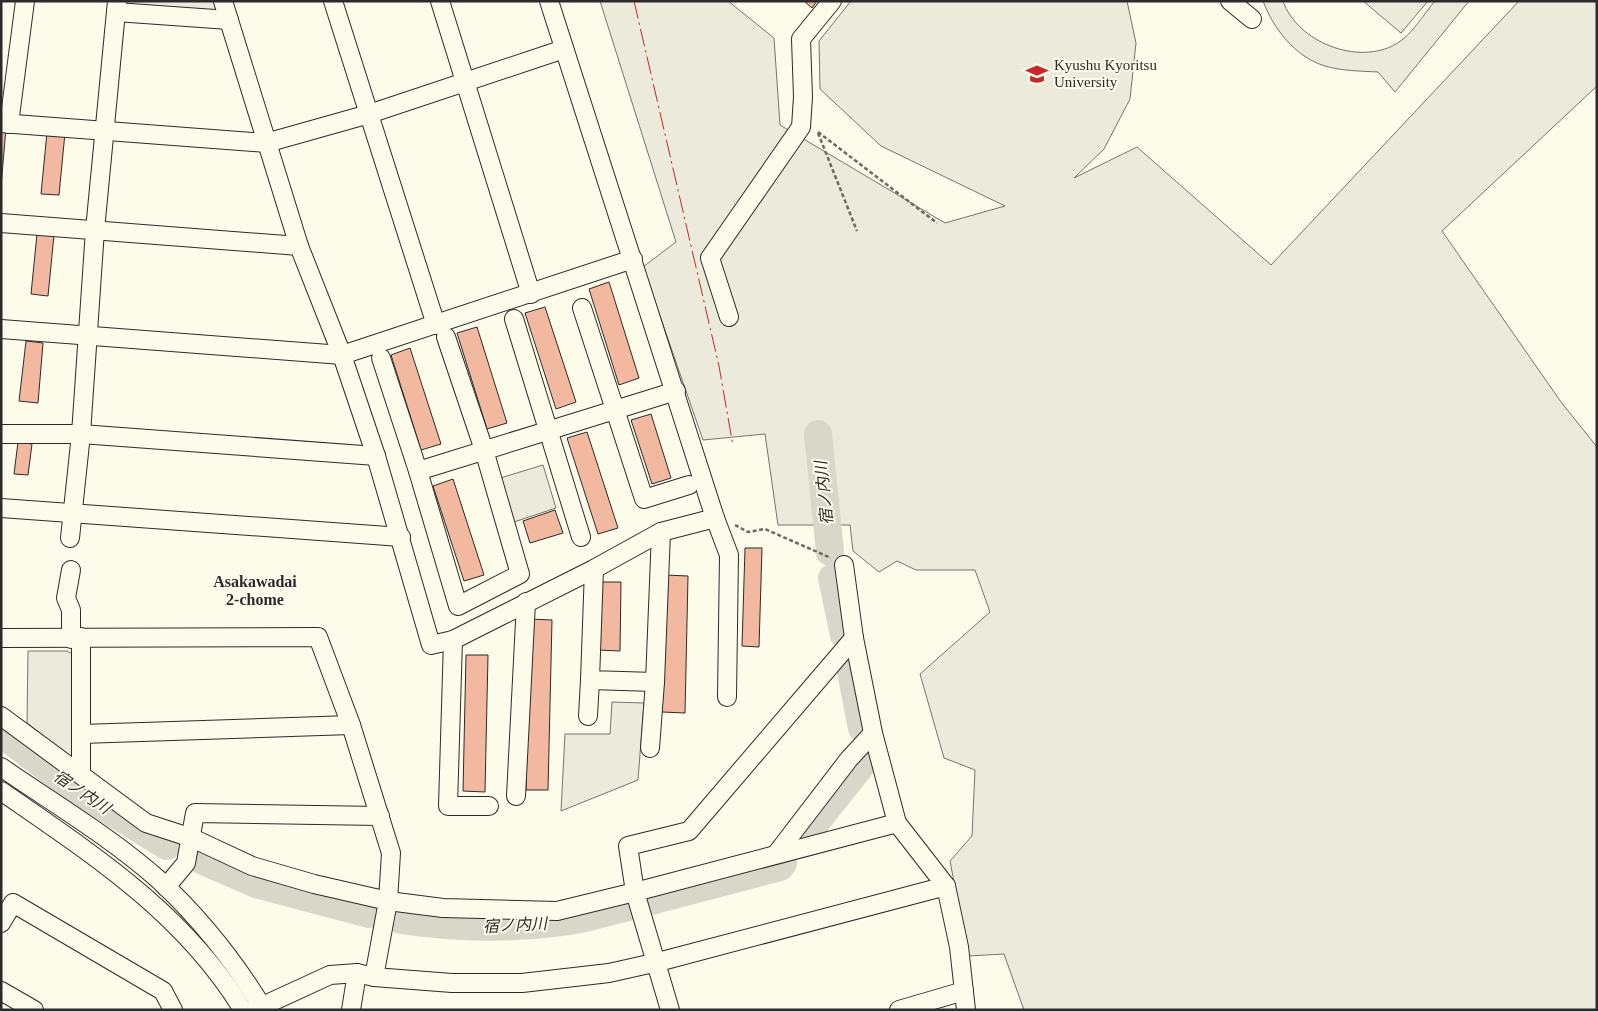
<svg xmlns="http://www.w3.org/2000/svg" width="1598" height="1011" font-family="'Times New Roman','Noto Sans JP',serif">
  <rect width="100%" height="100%" fill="#fdfbea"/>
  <g fill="#ecebdb" stroke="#74746e">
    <polygon points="124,1 219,1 218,11 126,4"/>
    <polygon points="600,1 728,1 774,38 780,125 945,223 1005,206 881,146 820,89 819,41 851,1 1127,1 1136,43 1130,99 1104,149 1074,178 1137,147 1271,265 1519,1 1597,1 1597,86 1442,231 1561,402 1597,447 1597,1010 1024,1010 1004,954 968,956 950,861 972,836 975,770 944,758 920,674 990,612 975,570 916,570 897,561 879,572 853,551 850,525 778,525 765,434 703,440 643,267 676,242"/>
    <path d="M1263,1H1283C1297,42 1358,66 1396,44C1412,35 1423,15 1435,1H1469L1395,92L1378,72C1361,71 1342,71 1325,66C1295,57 1273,28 1263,1Z"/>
    <polygon points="1363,1 1428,1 1401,33"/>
    <polygon points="543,465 556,508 511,523 497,479"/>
    <polygon points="28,651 67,651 74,655 72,758 27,723"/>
    <polygon points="612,702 644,703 638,780 561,811 565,734 610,734"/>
  </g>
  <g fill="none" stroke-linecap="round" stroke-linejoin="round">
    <g stroke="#d8d7c9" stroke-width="28">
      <polyline points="818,434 830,552"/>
      <polyline points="832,578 844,635"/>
      <polyline points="849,661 862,728"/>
      <polyline points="1,733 74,789 167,846"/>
      <polyline points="805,836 868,757"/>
      <polyline points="203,861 256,884 369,914"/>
      <polyline points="651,901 780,867 783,863"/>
      <path d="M401,920C454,928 508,929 561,922C584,920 606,912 628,907"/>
    </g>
  </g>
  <g fill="#f2b8a0" stroke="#2b2b2b">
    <polygon points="804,1 817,1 812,8"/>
    <polygon points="1,128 6,128 1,187"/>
    <polygon points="47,132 65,133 59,195 41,194"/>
    <polygon points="37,234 54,235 48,296 31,294"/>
    <polygon points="609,282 639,378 619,385 589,289"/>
    <polygon points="545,307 576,402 556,409 525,313"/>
    <polygon points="477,327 507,423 487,429 457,333"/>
    <polygon points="26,341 43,343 38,403 19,401"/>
    <polygon points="410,348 441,444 421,450 391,355"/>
    <polygon points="651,414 671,478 652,484 631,420"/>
    <polygon points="587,432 618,528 598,534 567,438"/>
    <polygon points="18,442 32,444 28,475 14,474"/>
    <polygon points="453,479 484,575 464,581 433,486"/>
    <polygon points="555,510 563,533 530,543 523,521"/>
    <polygon points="745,548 762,548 759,647 742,646"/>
    <polygon points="665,575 688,576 685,713 662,712"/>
    <polygon points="599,582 621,582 620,651 598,650"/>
    <polygon points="530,619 552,620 548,790 526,790"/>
    <polygon points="466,655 488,655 485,792 463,791"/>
  </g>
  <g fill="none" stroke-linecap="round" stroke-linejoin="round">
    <g stroke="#2b2b2b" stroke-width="20">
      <g id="minor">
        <polyline points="223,1 299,246 342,355 376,456 431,645 453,640 594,569 661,532 715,518 549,1"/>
        <polyline points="333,1 436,325"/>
        <polyline points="440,1 531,294"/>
        <polyline points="1230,1 1252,19"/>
        <polyline points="116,12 229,20"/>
        <polyline points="1,123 266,143 369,114 564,49"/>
        <polyline points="9,124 25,1"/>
        <polyline points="1,223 299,246"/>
        <polyline points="582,308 644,499 689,485"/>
        <polyline points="729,317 710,258 801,127 803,97 801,39 832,1"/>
        <polyline points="514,319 581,537"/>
        <polyline points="1,329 342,355 633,259"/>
        <path d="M446,337L484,450L520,574L458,606L418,471C504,444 590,418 676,391"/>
        <polyline points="381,358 418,471"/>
        <polyline points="1,434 81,434 376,456"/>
        <polyline points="1,508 401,537"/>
        <polyline points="715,518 729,555 727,697"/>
        <polyline points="70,538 81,434 95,230 117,1"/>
        <polyline points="844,565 854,638 873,733 897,823 946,886 959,947 966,1010"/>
        <polyline points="594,569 590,680 655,682 661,532"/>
        <polyline points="71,570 66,598 71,610 71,639"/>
        <polyline points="81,637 81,774"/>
        <polyline points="1,638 318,637 351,725 391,853 388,901 374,977"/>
        <polyline points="453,640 448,806 489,806"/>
        <polyline points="1,716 146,823 192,838 252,866 314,884 388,901 443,908 557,911 635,892 897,823"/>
        <polyline points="588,716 590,680"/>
        <polyline points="81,734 351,725"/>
        <polyline points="650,748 655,682"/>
        <path d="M1,767C53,803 112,838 159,880C200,918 235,962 264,1010"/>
        <path d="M1,791C92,854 184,913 243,1010"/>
        <polyline points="516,796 526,602"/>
        <polyline points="777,853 849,759 873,733"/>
        <polyline points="166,887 186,863 195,813 380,816"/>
        <polyline points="1,923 13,903 163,991 173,1010"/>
        <polyline points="1,991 34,1010"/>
        <polyline points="254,1010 330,975 357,973 374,977 452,983 522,983 609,973 658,962 946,886"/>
        <polyline points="351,1010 357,973"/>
        <polyline points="670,1010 635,892 628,846 689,831 854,638"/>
        <polyline points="899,1010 964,991"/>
      </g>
    </g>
    <g stroke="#6a6964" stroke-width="2.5" stroke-dasharray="4 2.5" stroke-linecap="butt">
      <polyline points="818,132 937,223"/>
      <polyline points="818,133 857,231"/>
      <polyline points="735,525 748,532 765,529 831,558"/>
    </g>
    <use href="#minor" stroke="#fdfbea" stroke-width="18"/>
    <polyline stroke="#c62828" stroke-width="1" stroke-dasharray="18 4 2.5 4" stroke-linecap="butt" points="634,1 719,366 733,446"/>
  </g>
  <defs>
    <g id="university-bare" transform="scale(1.725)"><path d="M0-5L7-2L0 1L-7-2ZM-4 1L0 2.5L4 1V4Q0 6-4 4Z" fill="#c62828" stroke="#fdfbea" stroke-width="2.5" paint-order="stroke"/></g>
  </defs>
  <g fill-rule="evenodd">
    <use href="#university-bare" x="1037" y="74"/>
  </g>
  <g text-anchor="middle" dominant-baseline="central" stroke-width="4" stroke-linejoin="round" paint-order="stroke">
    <g font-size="15" fill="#2b2b2b" stroke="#fdfbea" text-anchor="start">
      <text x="1054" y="65">Kyushu Kyoritsu<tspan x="1054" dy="17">University</tspan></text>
    </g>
    <g font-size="16" font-style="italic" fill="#2b2b2b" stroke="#fdfbea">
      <text transform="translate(824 493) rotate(-96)">宿ノ内川</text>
      <text transform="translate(82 792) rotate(34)">宿ノ内川</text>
      <text transform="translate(515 925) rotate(-3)">宿ノ内川</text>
    </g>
    <g font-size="16" font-weight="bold" fill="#2b2b2b" stroke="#fdfbea">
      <text x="255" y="581">Asakawadai<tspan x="255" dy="18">2-chome</tspan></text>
    </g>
  </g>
  <rect width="1598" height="1011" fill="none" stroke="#2b2b2b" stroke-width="5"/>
</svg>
